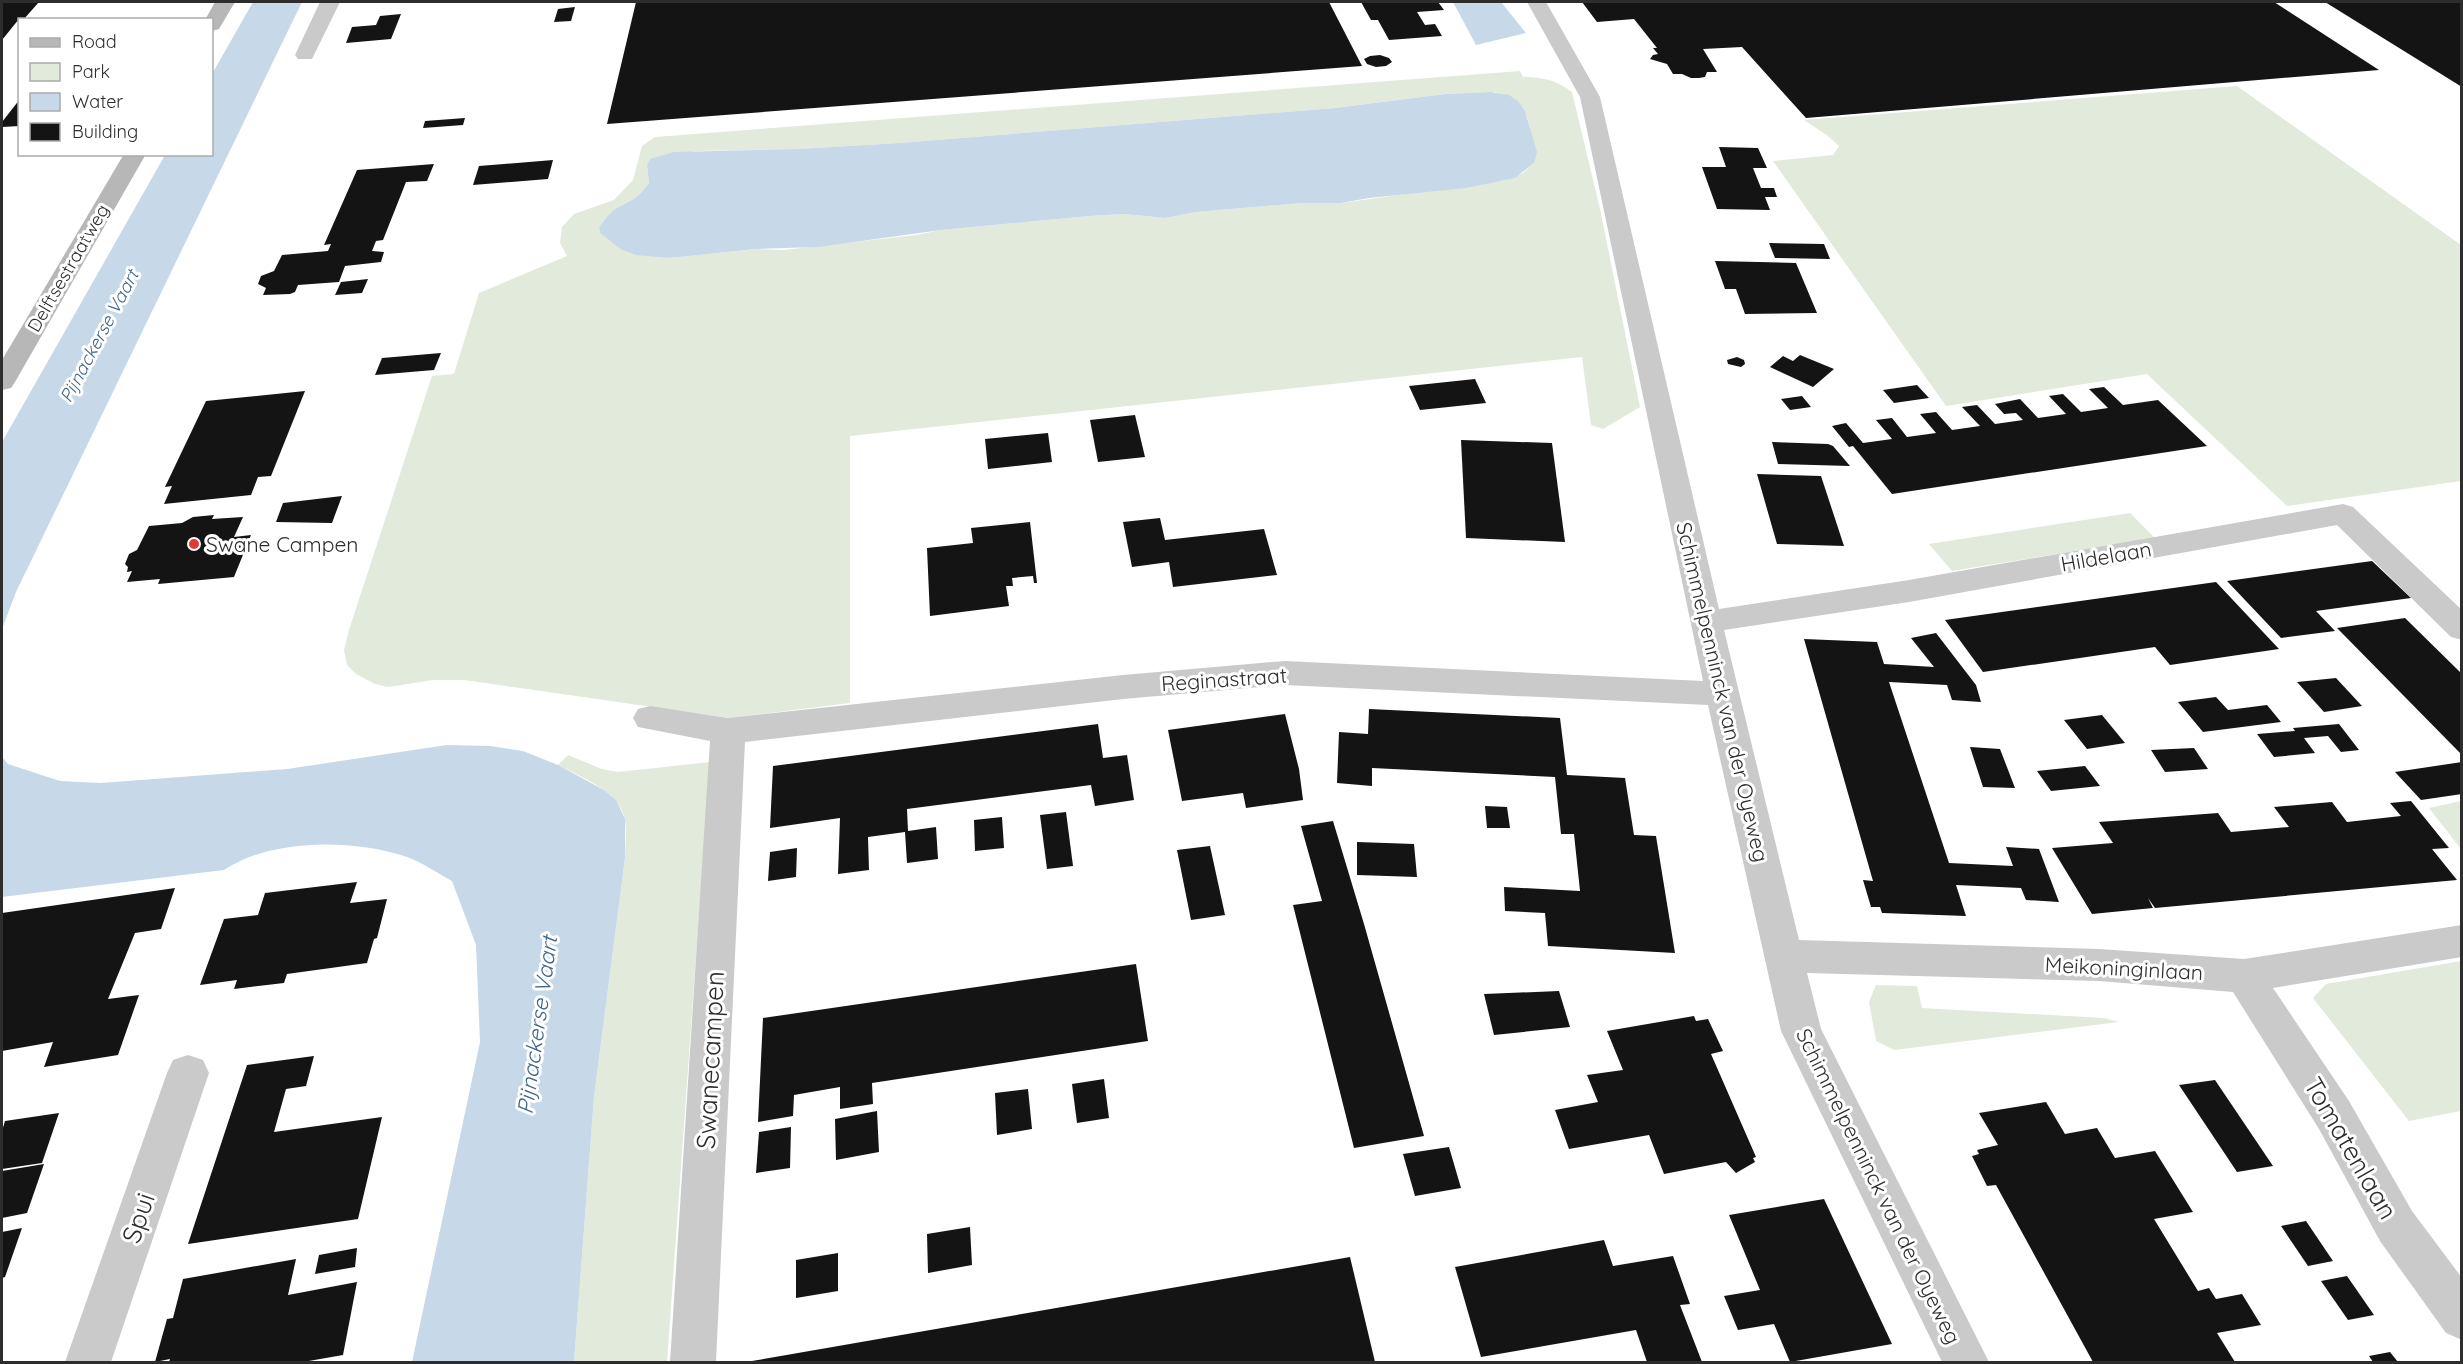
<svg xmlns="http://www.w3.org/2000/svg" width="2463" height="1364" font-family="Quicksand,sans-serif">
  <rect width="100%" height="100%" fill="#fff"/>
  <g fill="#e1eadb" fill-rule="evenodd">
    <path d="M1520,71L1523,77C1542,77 1556,80 1572,92L1600,209L1640,407L1603,429L1591,425L1582,357L850,436V703L729,718L464,680H433L388,687L375,684L356,674L347,665L344,650L349,630L432,376L454,374L479,293L567,256L560,243L562,227L574,214L614,200L633,180L642,146L655,137ZM1491,92C1533,95 1530,130 1534,163L1523,173L1506,180L1341,203H1303L1196,212L1165,218L1124,214L1090,216L941,230L916,235L783,250L756,249L670,258L620,249L600,233L599,227C604,221 609,213 615,209C631,200 638,199 649,183L647,166L695,151L798,149L899,143L1335,108L1445,94Z"/>
    <polygon points="2237,86 2461,245 2461,481 2287,506 2147,374 1946,406 1773,161 1833,155 1839,146 1828,136 1804,120"/>
    <polygon points="2130,513 2155,538 1952,571 1929,544"/>
    <path d="M568,755L602,769L618,772L710,762L667,1362H574L594,1097L625,858C625,846 627,832 625,820C619,790 582,778 558,765Z"/>
    <polygon points="2461,801 2462,801 2461,849 2429,808"/>
    <polygon points="2461,961 2461,1111 2409,1121 2313,998 2326,984"/>
    <polygon points="1876,985 1917,986 1922,1008 2104,1018 2119,1022 1894,1050 1876,1041 1869,1002"/>
  </g>
  <g fill="#c7d9e9">
    <polygon points="253,2 302,2 16,592 2,629 2,442 165,155 212,154 212,74"/>
    <polygon points="1453,2 1501,2 1526,33 1476,45"/>
    <path d="M1491,92L1509,95L1518,101L1525,111L1537,152L1534,163L1515,178L1466,188L1369,198L1341,203H1303L1196,212L1165,218L1124,214L1090,216L941,230L818,247L756,249L670,258L636,255L620,249L600,233L599,227C604,221 609,213 615,209C631,200 638,199 649,183L647,166L650,159L674,152L798,149L899,143L1335,108L1445,94Z"/>
    <path d="M447,745L490,746L523,751L558,765L604,790L616,800L625,819V858L594,1097L574,1362H412L480,1042L476,945L452,881C437,873 422,862 407,857C354,839 272,838 224,870L2,897V757L8,764L60,781L101,783L287,769Z"/>
  </g>
  <g fill="#141414">
    <polygon points="2,2 39,2 24,19 19,19 2,40"/>
    <polygon points="636,2 1329,2 1362,66 607,124"/>
    <polygon points="1361,2 1438,2 1444,10 1417,12 1425,25 1435,24 1442,36 1389,40 1378,20 1371,20"/>
    <polygon points="1582,2 2274,2 2379,70 1806,118 1742,47 1703,49 1717,72 1707,72 1705,77 1699,78 1691,78 1682,74 1673,74 1667,64 1650,59 1653,55 1658,54 1653,48 1657,48 1634,19 1597,22"/>
    <polygon points="2325,2 2462,2 2462,87"/>
    <polygon points="575,7 571,21 554,22 558,9"/>
    <polygon points="401,14 391,39 346,43 352,27 376,25 380,16"/>
    <polygon points="1380,55 1389,58 1392,62 1386,66 1376,67 1367,64 1364,59 1370,56"/>
    <polygon points="20,99 20,126 2,127 2,122"/>
    <polygon points="465,118 463,125 423,128 425,121"/>
    <polygon points="1719,147 1758,148 1767,168 1753,168 1761,188 1774,188 1777,197 1765,197 1770,210 1717,209 1702,167 1726,167"/>
    <polygon points="553,160 548,179 473,185 479,166"/>
    <polygon points="434,164 427,181 406,182 383,240 376,241 372,251 384,252 381,262 345,266 339,282 298,285 295,292 290,294 263,295 266,288 258,284 261,276 274,271 282,255 328,251 331,244 324,245 357,170"/>
    <polygon points="1769,243 1824,244 1830,259 1775,258"/>
    <polygon points="1715,261 1796,263 1817,313 1745,314 1736,289 1725,289"/>
    <polygon points="368,279 362,293 335,295 341,282"/>
    <polygon points="441,353 434,370 375,375 382,358"/>
    <polygon points="1800,355 1834,369 1813,387 1770,367 1783,356 1793,361"/>
    <polygon points="1737,357 1744,360 1745,364 1741,367 1728,364 1727,360"/>
    <polygon points="1475,379 1486,403 1420,410 1409,386"/>
    <polygon points="1917,385 1929,398 1894,403 1883,390"/>
    <polygon points="2104,387 2123,405 2158,400 2207,446 1892,494 1853,446 1849,447 1832,426 1846,423 1863,443 1892,439 1876,420 1892,418 1907,437 1936,433 1920,414 1936,412 1952,430 1980,426 1962,407 1977,405 1995,424 2023,420 2016,413 2004,414 1995,404 2020,399 2038,418 2066,414 2049,396 2063,394 2081,412 2108,408 2089,389"/>
    <polygon points="305,391 271,476 258,477 251,495 164,504 172,486 165,487 206,401"/>
    <polygon points="1802,396 1811,407 1790,410 1781,399"/>
    <polygon points="1135,415 1145,457 1098,462 1090,420"/>
    <polygon points="1048,433 1052,462 988,469 985,439"/>
    <polygon points="1461,440 1552,443 1565,542 1466,538"/>
    <polygon points="1772,442 1828,444 1833,446 1850,466 1778,464"/>
    <polygon points="1757,474 1821,476 1844,546 1777,544"/>
    <polygon points="342,496 332,523 276,522 283,503"/>
    <polygon points="214,515 212,519 243,517 234,537 251,535 234,577 158,584 160,579 127,582 132,571 127,572 128,567 125,564 129,554 137,550 149,526 182,523 193,517"/>
    <polygon points="1160,518 1165,540 1264,529 1277,575 1173,587 1169,562 1132,567 1123,522"/>
    <polygon points="1030,522 1037,583 1034,583 1033,576 1012,578 1013,586 1006,586 1009,606 930,616 927,548 973,543 971,528"/>
    <polygon points="2372,561 2411,598 2316,611 2335,631 2281,638 2227,581"/>
    <polygon points="2216,582 2279,649 2170,665 2155,647 1983,672 1945,620"/>
    <polygon points="2405,618 2462,674 2462,755 2337,628"/>
    <polygon points="1936,633 1976,685 1981,702 1952,700 1947,685 1889,682 1949,863 2013,866 2006,847 2039,849 2059,902 2026,900 2021,888 1956,885 1966,916 1882,913 1880,907 1871,907 1863,880 1873,881 1804,639 1877,642 1884,664 1934,667 1911,638"/>
    <polygon points="2336,678 2362,706 2324,712 2297,682"/>
    <polygon points="2216,697 2228,710 2267,705 2281,722 2203,732 2178,702"/>
    <polygon points="1369,709 1560,718 1567,775 1625,778 1634,835 1656,836 1675,953 1548,946 1545,913 1505,911 1504,887 1580,891 1574,834 1561,834 1555,777 1372,768 1372,786 1337,783 1339,732 1368,734"/>
    <polygon points="1285,714 1299,769 1303,800 1246,808 1243,793 1182,801 1168,730"/>
    <polygon points="2102,715 2125,743 2087,749 2064,720"/>
    <polygon points="1098,724 1103,758 1127,755 1134,800 1095,806 1091,785 907,809 908,831 936,827 938,859 907,863 905,832 868,837 869,870 838,874 840,818 770,828 773,766"/>
    <polygon points="2339,724 2359,750 2341,752 2328,736 2304,738 2315,753 2274,757 2257,734 2295,731 2293,728"/>
    <polygon points="1970,747 2000,749 2015,788 1983,787"/>
    <polygon points="2194,748 2208,769 2165,772 2151,750"/>
    <polygon points="2462,762 2462,794 2421,800 2395,772"/>
    <polygon points="2085,766 2100,786 2051,791 2037,771"/>
    <polygon points="2411,801 2449,848 2432,849 2457,880 2155,908 2148,898 2153,908 2092,914 2052,848 2113,843 2099,822 2218,813 2231,832 2289,827 2274,807 2332,802 2347,822 2401,816 2390,803"/>
    <polygon points="1485,806 1507,807 1510,828 1487,828"/>
    <polygon points="1066,812 1073,866 1047,869 1040,815"/>
    <polygon points="1002,817 1004,848 975,851 974,820"/>
    <polygon points="1333,821 1364,924 1424,1136 1354,1148 1293,905 1322,901 1301,826"/>
    <polygon points="1357,842 1414,844 1417,877 1357,875"/>
    <polygon points="1210,846 1225,915 1191,920 1177,850"/>
    <polygon points="797,848 796,877 768,881 770,852"/>
    <polygon points="357,882 350,903 387,899 377,938 374,939 367,963 287,974 284,983 234,989 237,980 200,985 224,919 258,915 265,893"/>
    <polygon points="175,888 161,929 135,933 108,999 139,995 118,1055 44,1067 53,1042 2,1051 2,913"/>
    <polygon points="1136,964 1148,1041 872,1083 873,1104 840,1109 840,1087 794,1095 793,1116 758,1122 763,1018"/>
    <polygon points="1559,991 1570,1027 1494,1035 1484,994"/>
    <polygon points="1694,1016 1696,1021 1708,1019 1723,1051 1711,1054 1756,1157 1753,1158 1755,1162 1736,1173 1726,1162 1664,1174 1649,1135 1569,1149 1555,1110 1598,1102 1587,1075 1623,1070 1607,1031"/>
    <polygon points="314,1056 306,1086 286,1089 274,1132 382,1117 358,1219 188,1244 247,1065"/>
    <polygon points="1104,1079 1109,1118 1077,1123 1072,1084"/>
    <polygon points="2215,1080 2273,1166 2237,1172 2179,1085"/>
    <polygon points="1028,1089 1032,1129 997,1135 995,1093"/>
    <polygon points="2046,1102 2065,1134 2097,1128 2115,1158 2155,1151 2193,1212 2154,1219 2198,1291 2209,1288 2216,1299 2242,1294 2261,1325 2217,1333 2235,1362 2093,1362 1996,1185 1987,1186 1972,1156 1979,1154 1977,1150 1998,1145 1979,1113"/>
    <polygon points="877,1111 879,1152 836,1160 835,1119"/>
    <polygon points="59,1113 42,1163 2,1169 2,1131 5,1121"/>
    <polygon points="791,1127 790,1168 756,1173 759,1132"/>
    <polygon points="1449,1147 1461,1188 1415,1196 1403,1154"/>
    <polygon points="44,1164 27,1213 2,1218 2,1171"/>
    <polygon points="1824,1199 1892,1344 1790,1362 1774,1324 1738,1330 1724,1296 1760,1290 1729,1215"/>
    <polygon points="2306,1221 2333,1261 2308,1266 2281,1226"/>
    <polygon points="970,1227 972,1265 928,1273 927,1234"/>
    <polygon points="22,1228 5,1277 2,1278 2,1232"/>
    <polygon points="1604,1240 1613,1266 1673,1256 1690,1304 1680,1305 1702,1362 1647,1362 1636,1330 1481,1357 1455,1267"/>
    <polygon points="357,1248 355,1267 315,1274 319,1255"/>
    <polygon points="838,1253 838,1291 796,1298 796,1260"/>
    <polygon points="1350,1257 1375,1362 752,1362 752,1361"/>
    <polygon points="296,1259 288,1295 357,1282 343,1355 303,1362 169,1362 170,1359 155,1362 167,1319 173,1318 183,1279"/>
    <polygon points="2347,1276 2374,1315 2348,1320 2321,1281"/>
    <polygon points="2390,1352 2398,1362 2373,1362 2369,1356"/>
  </g>
  <g fill="none" stroke-linecap="round" stroke-linejoin="round">
    <g fill="#cacaca" fill-rule="evenodd">
      <polygon points="320,2 340,2 312,59 298,59 295,55"/>
      <polygon points="1527,2 1546,2 1600,97 1719,609 1909,580 2343,504 2353,507 2462,610 2462,640 2451,637 2337,525 1909,602 1724,630 1799,940 2099,949 2244,959 2462,925 2462,957 2273,988 2349,1101 2412,1211 2462,1278 2462,1340 2446,1333 2380,1241 2319,1129 2233,992 2099,981 1807,973 1821,1029 1989,1362 1942,1362 1781,1031 1708,705 1285,685 1123,699 745,742 716,1362 670,1362 710,741 638,727 633,718 638,709 650,706 728,718 1123,675 1285,661 1703,681 1580,97"/>
      <polygon points="188,1055 203,1060 209,1073 111,1362 65,1362 167,1073 173,1060"/>
    </g>
    <g fill="#b7b7b7" fill-rule="evenodd">
      <polygon points="215,2 235,2 219,29 212,31 212,20 205,20"/>
      <polygon points="124,154 146,154 15,382 11,388 2,390 2,360"/>
    </g>
  </g>
  <circle fill="#dd3b36" stroke="#fff" stroke-width="2" cx="194" cy="544" r="6"/>
  <g text-anchor="middle" dominant-baseline="central" stroke-width="6" stroke-linejoin="round" paint-order="stroke">
    <g font-size="18" fill="#2d2d2d" stroke="#fff">
      <text transform="translate(68 268) rotate(-60)">Delftsestraatweg</text>
    </g>
    <g font-size="18" font-style="italic" fill="#3f658b" stroke="#fff">
      <text transform="translate(99 336) rotate(-62)">Pijnackerse Vaart</text>
    </g>
    <g font-size="21" fill="#2d2d2d" stroke="#fff" text-anchor="start">
      <text x="206" y="544">Swane Campen</text>
    </g>
    <g font-size="21" fill="#2d2d2d" stroke="#fff">
      <text transform="translate(2106 556) rotate(-10)">Hildelaan</text>
      <text transform="translate(1224 679) rotate(-4)">Reginastraat</text>
      <text transform="translate(1723 692) rotate(77)">Schimmelpenninck van der Oyeweg</text>
      <text transform="translate(2124 968) rotate(3)">Meikoninginlaan</text>
      <text transform="translate(1879 1186) rotate(64)">Schimmelpenninck van der Oyeweg</text>
    </g>
    <g font-size="22" font-style="italic" fill="#3f658b" stroke="#fff">
      <text transform="translate(537 1025) rotate(-82)">Pijnackerse Vaart</text>
    </g>
    <g font-size="26" fill="#2d2d2d" stroke="#fff">
      <text transform="translate(710 1060) rotate(-87)">Swanecampen</text>
      <text transform="translate(2351 1148) rotate(60)">Tomatenlaan</text>
      <text transform="translate(138 1218) rotate(-71)">Spui</text>
    </g>
  </g>
  <rect width="2463" height="1364" fill="none" stroke="#2d2d2d" stroke-width="6"/>
  <rect x="18" y="18" width="195" height="138" fill="#ffffff" stroke="#ababab" stroke-width="1.5"/>
  <rect x="30" y="38" width="30" height="9" fill="#b7b7b7" stroke="#ababab" stroke-width="1.5"/>
  <text x="72" y="48" font-size="18" fill="#2d2d2d">Road</text>
  <rect x="30" y="63" width="30" height="18" fill="#e1eadb" stroke="#ababab" stroke-width="1.5"/>
  <text x="72" y="78" font-size="18" fill="#2d2d2d">Park</text>
  <rect x="30" y="93" width="30" height="18" fill="#c7d9e9" stroke="#ababab" stroke-width="1.5"/>
  <text x="72" y="108" font-size="18" fill="#2d2d2d">Water</text>
  <rect x="30" y="123" width="30" height="18" fill="#141414" stroke="#ababab" stroke-width="1.5"/>
  <text x="72" y="138" font-size="18" fill="#2d2d2d">Building</text>
</svg>
